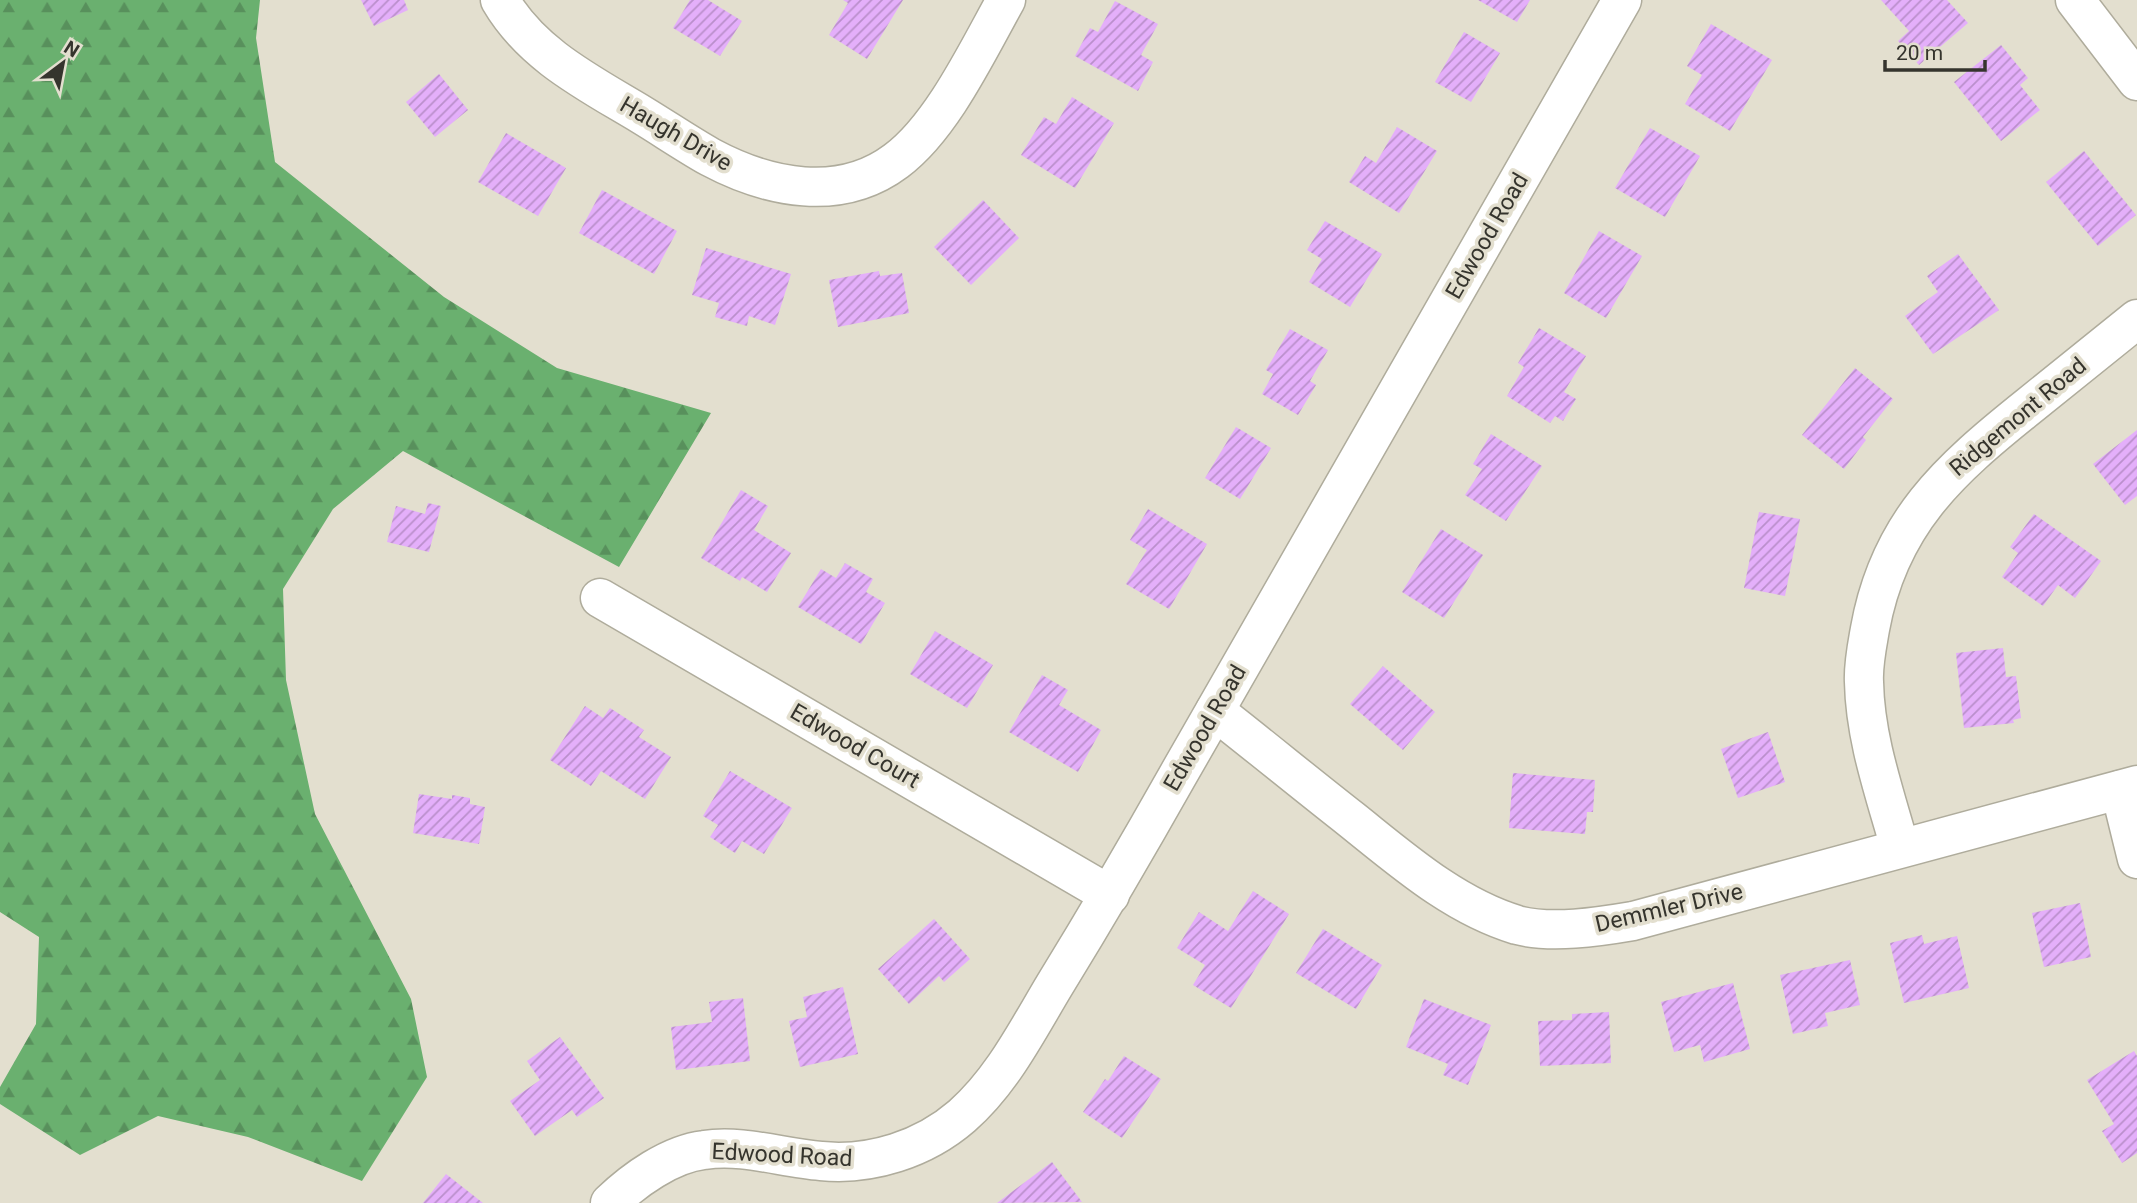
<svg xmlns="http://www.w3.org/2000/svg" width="2137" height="1203" font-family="Roboto,sans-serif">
  <defs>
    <pattern id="forest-firs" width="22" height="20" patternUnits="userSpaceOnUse" patternTransform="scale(1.75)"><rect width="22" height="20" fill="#6ab06f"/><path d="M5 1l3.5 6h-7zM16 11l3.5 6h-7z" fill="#58905c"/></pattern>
    <pattern id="building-hatch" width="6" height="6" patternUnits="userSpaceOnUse" patternTransform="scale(1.75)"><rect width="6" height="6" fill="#e4affa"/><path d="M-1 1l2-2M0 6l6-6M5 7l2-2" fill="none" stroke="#ba8fcb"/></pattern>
  </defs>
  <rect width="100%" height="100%" fill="#e3dfcf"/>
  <polygon fill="url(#forest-firs)" points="0,0 260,0 256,38 275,162 444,297 557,368 711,413 619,567 403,451 333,509 283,589 286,680 315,814 411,999 427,1077 362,1181 248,1137 158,1116 80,1155 0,1104 0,1087 36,1024 39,937 0,912"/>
  <g fill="url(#building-hatch)">
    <polygon points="361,0 404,0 408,10 374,26"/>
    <polygon points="690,0 708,0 742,21 720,56 673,28"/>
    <polygon points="843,0 903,0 867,59 829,35 848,3"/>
    <polygon points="1478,0 1530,0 1517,22"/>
    <polygon points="1881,0 1947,0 1968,23 1919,65 1898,41 1909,31"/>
    <polygon points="1115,1 1158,24 1141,55 1153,62 1138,91 1075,56 1090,28 1098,32"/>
    <polygon points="1711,24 1772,60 1730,131 1685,104 1702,75 1687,66"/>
    <polygon points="1464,32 1500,53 1471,102 1435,82"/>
    <polygon points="2001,45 2028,78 2020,85 2040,110 2001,141 1954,82"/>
    <polygon points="439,74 468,110 435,137 406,102"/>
    <polygon points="1072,97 1114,123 1075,188 1021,155 1044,117 1056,124"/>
    <polygon points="1397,127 1437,151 1399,213 1349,182 1365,156 1376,163"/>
    <polygon points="1650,128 1700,156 1665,217 1615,188"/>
    <polygon points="506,133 566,168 538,216 478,182"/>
    <polygon points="2084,151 2136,215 2098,246 2046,182"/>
    <polygon points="602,190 677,231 654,274 579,233"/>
    <polygon points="983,200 1019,238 971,285 934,247"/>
    <polygon points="1325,221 1382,254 1350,307 1309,282 1322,259 1307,250"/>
    <polygon points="1599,231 1642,256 1606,318 1564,293"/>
    <polygon points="706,248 791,274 775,325 749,316 747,326 715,317 719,303 692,295"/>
    <polygon points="1958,254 1999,310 1933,354 1905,316 1938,292 1927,276"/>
    <polygon points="879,271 880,276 902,273 909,313 838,327 829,280"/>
    <polygon points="1539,328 1586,356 1564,392 1576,399 1563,421 1555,416 1550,423 1507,396 1524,367 1518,363"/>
    <polygon points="1290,329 1328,350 1310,381 1316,385 1298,415 1262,394 1273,374 1266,370"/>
    <polygon points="1855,368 1893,399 1863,437 1866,440 1844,469 1802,435"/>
    <polygon points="1236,427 1271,448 1240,499 1205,478"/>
    <polygon points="2137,430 2137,496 2125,505 2093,464"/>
    <polygon points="1491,434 1542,466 1506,521 1465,495 1482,469 1473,464"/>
    <polygon points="741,490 768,506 754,530 791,553 767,592 742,577 740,581 701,558"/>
    <polygon points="428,503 441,506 429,552 387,542 396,506 425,514"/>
    <polygon points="1148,509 1207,544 1169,609 1126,584 1147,550 1130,540"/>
    <polygon points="1759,512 1800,519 1785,596 1744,588"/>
    <polygon points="2034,514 2101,561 2075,598 2058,585 2043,606 2002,577 2018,553 2010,547"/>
    <polygon points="1441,529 1483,555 1444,618 1402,592"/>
    <polygon points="845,563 873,579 866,592 885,603 861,644 798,607 821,569 836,578"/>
    <polygon points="935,631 993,665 967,708 910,674"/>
    <polygon points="2003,648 2006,677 2016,676 2021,718 2013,720 2014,723 1964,728 1956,653"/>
    <polygon points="1383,666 1435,712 1403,750 1350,704"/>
    <polygon points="1042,675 1068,690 1059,705 1101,730 1078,772 1009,732"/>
    <polygon points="585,706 603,718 610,708 644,730 639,737 671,757 645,799 601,771 591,786 550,760"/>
    <polygon points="1768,732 1785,782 1738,798 1721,749"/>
    <polygon points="730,771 792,808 764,854 742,841 735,853 710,837 718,825 703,816"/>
    <polygon points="1513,773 1595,780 1593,812 1587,812 1585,834 1509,828"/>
    <polygon points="419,794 452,799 452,795 470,798 470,804 485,807 479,844 413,833"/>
    <polygon points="1253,891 1289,914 1231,1008 1193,985 1205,965 1177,948 1199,912 1228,931"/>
    <polygon points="2080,903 2091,957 2044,967 2032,913"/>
    <polygon points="934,919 970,959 944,982 939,976 909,1004 878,969"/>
    <polygon points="1323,929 1382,965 1356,1009 1296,973"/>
    <polygon points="1922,935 1924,944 1957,936 1969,988 1904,1003 1890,943"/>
    <polygon points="1850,960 1860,1005 1825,1013 1828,1026 1793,1034 1780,975"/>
    <polygon points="1733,983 1750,1049 1704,1062 1700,1045 1674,1052 1661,1002"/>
    <polygon points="843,987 858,1054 800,1067 789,1021 807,1017 803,997"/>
    <polygon points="743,998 750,1061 676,1070 671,1027 712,1022 709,1002"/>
    <polygon points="1424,999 1491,1025 1468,1085 1443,1075 1448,1064 1406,1047"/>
    <polygon points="1609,1012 1611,1063 1540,1066 1538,1021 1572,1020 1572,1014"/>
    <polygon points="560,1037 604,1098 577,1117 572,1110 535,1136 510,1101 540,1080 527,1061"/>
    <polygon points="2134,1051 2137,1056 2137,1153 2122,1163 2102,1131 2114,1124 2087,1080"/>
    <polygon points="1124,1056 1161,1079 1122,1138 1083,1112 1105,1079 1108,1081"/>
    <polygon points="1052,1162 1082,1202 997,1203"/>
    <polygon points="446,1174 483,1203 423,1203"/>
  </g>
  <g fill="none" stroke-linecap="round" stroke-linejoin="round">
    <g stroke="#afac9c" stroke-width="41">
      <g id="street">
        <path d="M500,0C532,55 589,83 642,115C665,129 687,144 710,157C768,188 840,203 896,161C942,127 978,50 1006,0"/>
        <polyline points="2075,0 2137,81"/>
        <polyline points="600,598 1110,895"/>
        <path d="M1215,711C1261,747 1306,784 1352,820C1402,860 1454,906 1517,925C1551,934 1598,927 1633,921L2137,785"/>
        <polyline points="2120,790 2137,859"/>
        <path d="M1900,848C1885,794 1865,739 1864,682C1863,665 1867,646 1870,629C1889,523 1949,470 2029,406C2065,377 2101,348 2137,319"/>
        <path d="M610,1203C634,1180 670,1154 704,1150C743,1144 782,1158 821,1161C871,1166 924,1149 962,1116C1002,1081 1027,1031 1054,986C1097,916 1138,846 1178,775C1326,517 1474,258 1622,0"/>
      </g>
    </g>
    <use href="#street" stroke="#fff" stroke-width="38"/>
  </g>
  <g text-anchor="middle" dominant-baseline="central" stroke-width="7" stroke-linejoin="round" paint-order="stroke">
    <g font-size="23" fill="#35342d" stroke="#e3dfcf">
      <text transform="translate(676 134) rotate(30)">Haugh Drive</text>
      <text transform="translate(1487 236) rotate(-60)">Edwood Road</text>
      <text transform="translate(2018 417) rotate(-40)">Ridgemont Road</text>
      <text transform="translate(1205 728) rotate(-60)">Edwood Road</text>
      <text transform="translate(855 746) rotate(30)">Edwood Court</text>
      <text transform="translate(1669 908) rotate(-13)">Demmler Drive</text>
      <text transform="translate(782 1155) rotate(3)">Edwood Road</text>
    </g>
  </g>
  <g transform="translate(63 63) rotate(32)" stroke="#e3dfcf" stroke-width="5" paint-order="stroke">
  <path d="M0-5L12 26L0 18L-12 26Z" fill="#35342d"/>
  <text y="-10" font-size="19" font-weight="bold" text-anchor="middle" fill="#35342d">N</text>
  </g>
  <path d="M1885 60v10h100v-10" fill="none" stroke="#35342d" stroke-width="3.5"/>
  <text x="1896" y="60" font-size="21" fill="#35342d" stroke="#e3dfcf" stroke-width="5" paint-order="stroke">20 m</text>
</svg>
